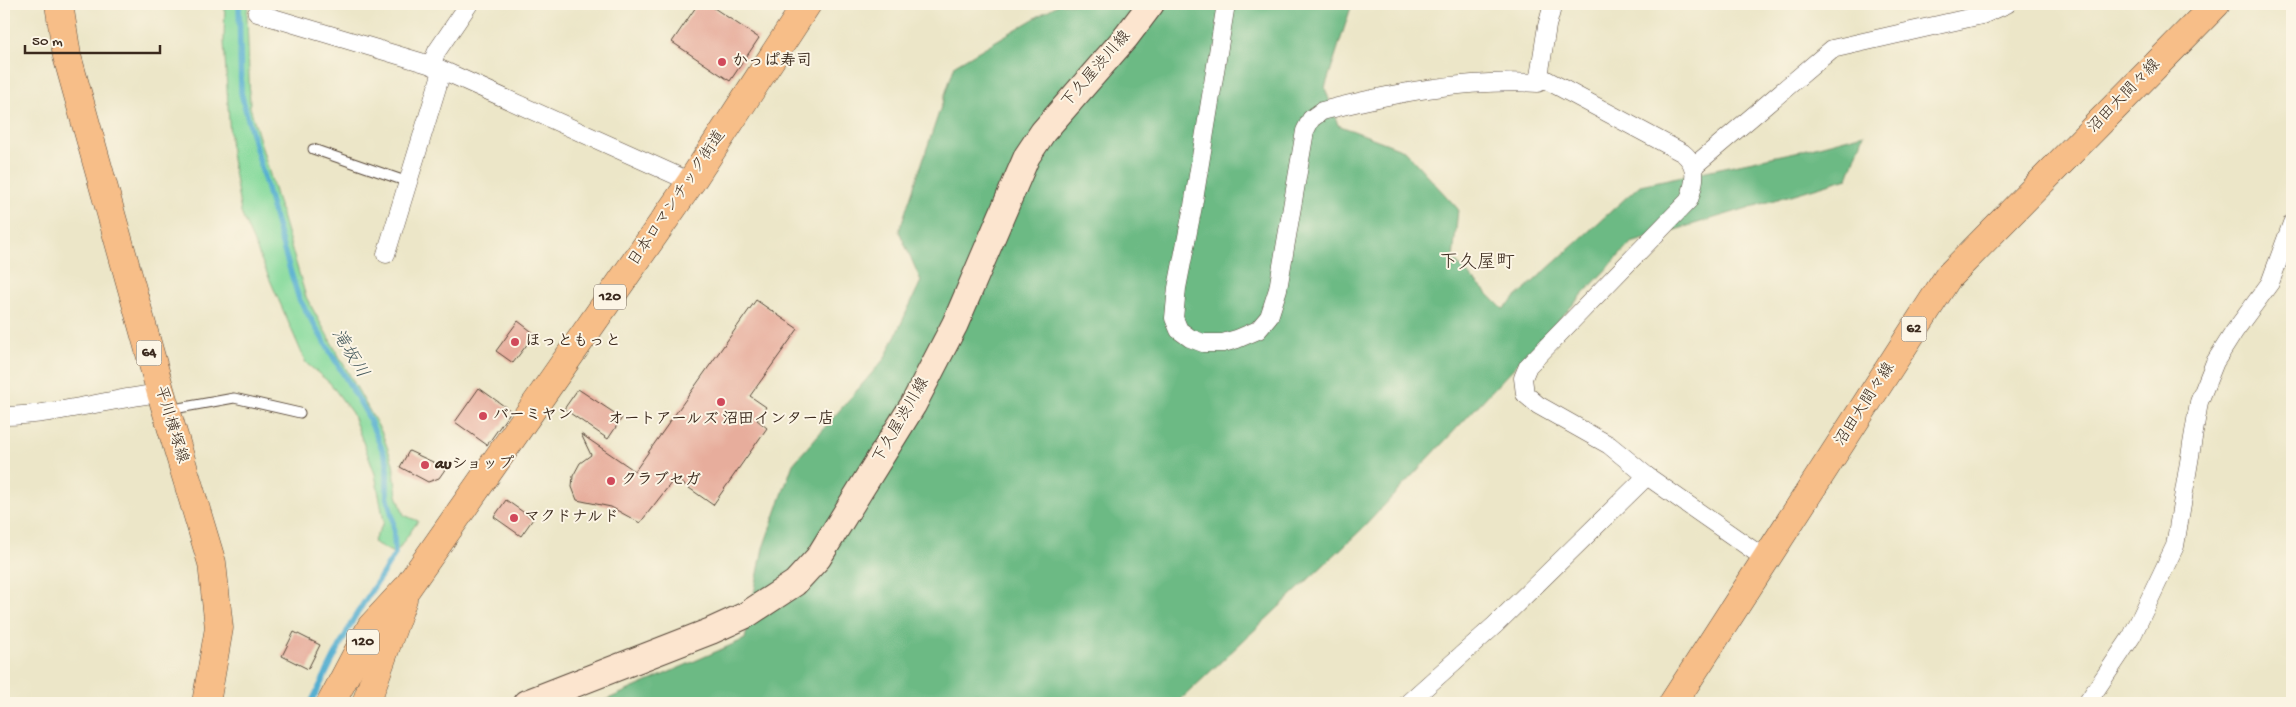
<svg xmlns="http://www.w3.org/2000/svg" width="2296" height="707" font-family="'Gochi Hand','Klee One',sans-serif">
  <rect width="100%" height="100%" fill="#fcf5e5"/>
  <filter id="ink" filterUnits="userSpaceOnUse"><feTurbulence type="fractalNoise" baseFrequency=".02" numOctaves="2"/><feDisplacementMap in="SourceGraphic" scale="10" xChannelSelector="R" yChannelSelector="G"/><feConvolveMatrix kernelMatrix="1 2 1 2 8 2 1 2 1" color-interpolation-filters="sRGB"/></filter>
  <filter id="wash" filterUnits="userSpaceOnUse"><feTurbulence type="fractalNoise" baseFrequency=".0096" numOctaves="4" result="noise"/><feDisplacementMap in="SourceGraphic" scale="20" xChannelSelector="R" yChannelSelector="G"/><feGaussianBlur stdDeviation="1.12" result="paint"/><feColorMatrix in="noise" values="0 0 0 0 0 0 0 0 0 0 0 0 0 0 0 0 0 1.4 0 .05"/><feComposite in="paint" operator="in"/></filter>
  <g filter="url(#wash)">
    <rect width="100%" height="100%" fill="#ece6c8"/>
    <polygon fill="#86da9c" stroke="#60825d" points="225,4 249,4 247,13 250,107 306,297 382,433 393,463 397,495 404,515 418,521 395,554 373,542 384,522 375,474 352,413 330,383 306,363 241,213 231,153 224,41"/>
    <polygon fill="#6cba84" stroke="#547251" points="1059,4 1352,4 1325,88 1338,125 1404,150 1458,209 1453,259 1503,309 1640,185 1800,151 1864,134 1848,178 1631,243 1362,529 1177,703 599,703 745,639 763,548 793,464 885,358 921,281 899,231 955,65"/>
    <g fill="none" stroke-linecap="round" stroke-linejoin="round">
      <polyline stroke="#52aed0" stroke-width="5.5" points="239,4 241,93 282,244 299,299 367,414 387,461 387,495 393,520 395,554 354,618 311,703"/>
    </g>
    <g id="blocks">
      <g fill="#e7ad9c">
        <polygon points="698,4 708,4 759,38 730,81 672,42"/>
        <polygon points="756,300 798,329 750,396 766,407 757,420 767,428 713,505 675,478 640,523 611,507 577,500 572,487 573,476 580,463 591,455 581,434 635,471"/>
        <polygon points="518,321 535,334 513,363 496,351"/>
        <polygon points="479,388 511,411 487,445 455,422"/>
        <polygon points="578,389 622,418 608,439 564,409"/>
        <polygon points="409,451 446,468 439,478 428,482 400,467"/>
        <polygon points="506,500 533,519 521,536 494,517"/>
        <polygon points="294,632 320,645 308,669 282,656"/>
      </g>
    </g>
  </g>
  <g filter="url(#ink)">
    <use href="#blocks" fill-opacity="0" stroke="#564638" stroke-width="1"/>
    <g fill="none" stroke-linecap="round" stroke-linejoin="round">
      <g stroke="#564638" stroke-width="11">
        <g id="lane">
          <polyline points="313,149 408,182"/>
          <polyline points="168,410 234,398 300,413"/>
        </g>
      </g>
      <g stroke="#564638" stroke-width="19">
        <g id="street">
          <path d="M1226,4L1193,206L1177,288L1174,318L1179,330L1190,338L1203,343H1223L1237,339L1258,330L1269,317L1278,289L1305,131L1311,119L1322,111C1392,93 1466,79 1538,83L1547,26L1553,4"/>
          <polyline points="257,13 431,65 691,182"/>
          <polyline points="431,65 437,51 469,4"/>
          <path d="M1539,76L1683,153C1699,166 1695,182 1689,200L1528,366L1523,378L1525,394L1538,405L1609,445L1647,476L1767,560"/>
          <polyline points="1694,166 1832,49 1982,15 2007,4"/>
          <polyline points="386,254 442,71"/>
          <path d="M4,416C57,415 108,399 161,393"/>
          <polyline points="1408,703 1495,625 1647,476"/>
          <polyline points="2087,703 2132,636 2175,546 2199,402 2215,362 2234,332 2270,283 2292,223"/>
        </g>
      </g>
      <g stroke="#564638" stroke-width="28">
        <polyline id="secondary" points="526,703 711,631 746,615 795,583 818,558 913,405 955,324 1027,156 1043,132 1126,37 1151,4"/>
      </g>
      <g stroke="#564638" stroke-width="29">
        <g id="primary">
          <polyline points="59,4 67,56 161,393 212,563 219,628 206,703"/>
          <polyline points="1673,703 1948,277 2216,4"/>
        </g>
      </g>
      <g stroke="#564638" stroke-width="29">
        <g id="highway">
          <polyline points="331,703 371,627 407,588 691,182 807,4"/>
          <polyline points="366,703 403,599"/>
        </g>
      </g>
      <use href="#lane" stroke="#fff" stroke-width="9"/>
      <use href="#street" stroke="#fff" stroke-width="18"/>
      <use href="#secondary" stroke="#fce5cf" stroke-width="26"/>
      <use href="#primary" stroke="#f7be88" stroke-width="28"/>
      <use href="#highway" stroke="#f7be88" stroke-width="28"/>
    </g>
  </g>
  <g fill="#d1495b" stroke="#fcf5e5" stroke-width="2">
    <circle cx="722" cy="62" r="5"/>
    <circle cx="515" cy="342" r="5"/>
    <circle cx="721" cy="402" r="5"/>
    <circle cx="483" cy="416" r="5"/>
    <circle cx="425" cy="465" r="5"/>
    <circle cx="611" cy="481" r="5"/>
    <circle cx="514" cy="518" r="5"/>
  </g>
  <g text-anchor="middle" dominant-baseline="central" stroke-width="4" stroke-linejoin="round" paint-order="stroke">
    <g fill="#fcf5e5" stroke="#75675a" stroke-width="1">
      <rect x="594" y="284.5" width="32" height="25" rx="4"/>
      <rect x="1901.5" y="316.5" width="25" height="25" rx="4"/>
      <rect x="136.5" y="340.5" width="25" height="25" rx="4"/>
      <rect x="347" y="629.5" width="32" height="25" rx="4"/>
    </g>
    <g font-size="15" font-weight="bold" fill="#3b2a1e">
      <text x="610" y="297">120</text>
      <text x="1914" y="329">62</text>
      <text x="149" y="353">64</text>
      <text x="363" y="642">120</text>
    </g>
    <g font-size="16" font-weight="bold" fill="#3b2a1e" stroke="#fcf5e5" text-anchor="start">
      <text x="732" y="62">かっぱ寿司</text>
      <text x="525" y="342">ほっともっと</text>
      <text x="493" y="416">バーミヤン</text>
      <text x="721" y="420" text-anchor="middle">オートアールズ 沼田インター店</text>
      <text x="435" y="465">auショップ</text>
      <text x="621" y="481">クラブセガ</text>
      <text x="524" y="518">マクドナルド</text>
    </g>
    <g font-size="16" fill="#3b2a1e" stroke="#fcf5e5">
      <text transform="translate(1097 70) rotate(-49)">下久屋渋川線</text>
      <text transform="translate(2125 97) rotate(-46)">沼田大間々線</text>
      <text transform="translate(678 199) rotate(-56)">日本ロマンチック街道</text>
      <text transform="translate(1866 405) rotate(-57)">沼田大間々線</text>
      <text transform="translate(902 421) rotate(-60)">下久屋渋川線</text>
      <text transform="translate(170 425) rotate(73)">平川横塚線</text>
    </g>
    <g font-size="18" font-style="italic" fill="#43585c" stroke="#fcf5e5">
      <text transform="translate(349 354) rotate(59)">滝坂川</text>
    </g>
    <g font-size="19" fill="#3b2a1e" stroke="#fcf5e5">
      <text x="1477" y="263">下久屋町</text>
    </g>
  </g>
  <rect width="2296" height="707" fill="none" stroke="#fcf5e5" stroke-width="20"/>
  <path d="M25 45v8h135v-8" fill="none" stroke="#3b2a1e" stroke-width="2.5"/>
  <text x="32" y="45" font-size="15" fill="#3b2a1e" stroke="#fcf5e5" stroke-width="4" paint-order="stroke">50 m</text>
</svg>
